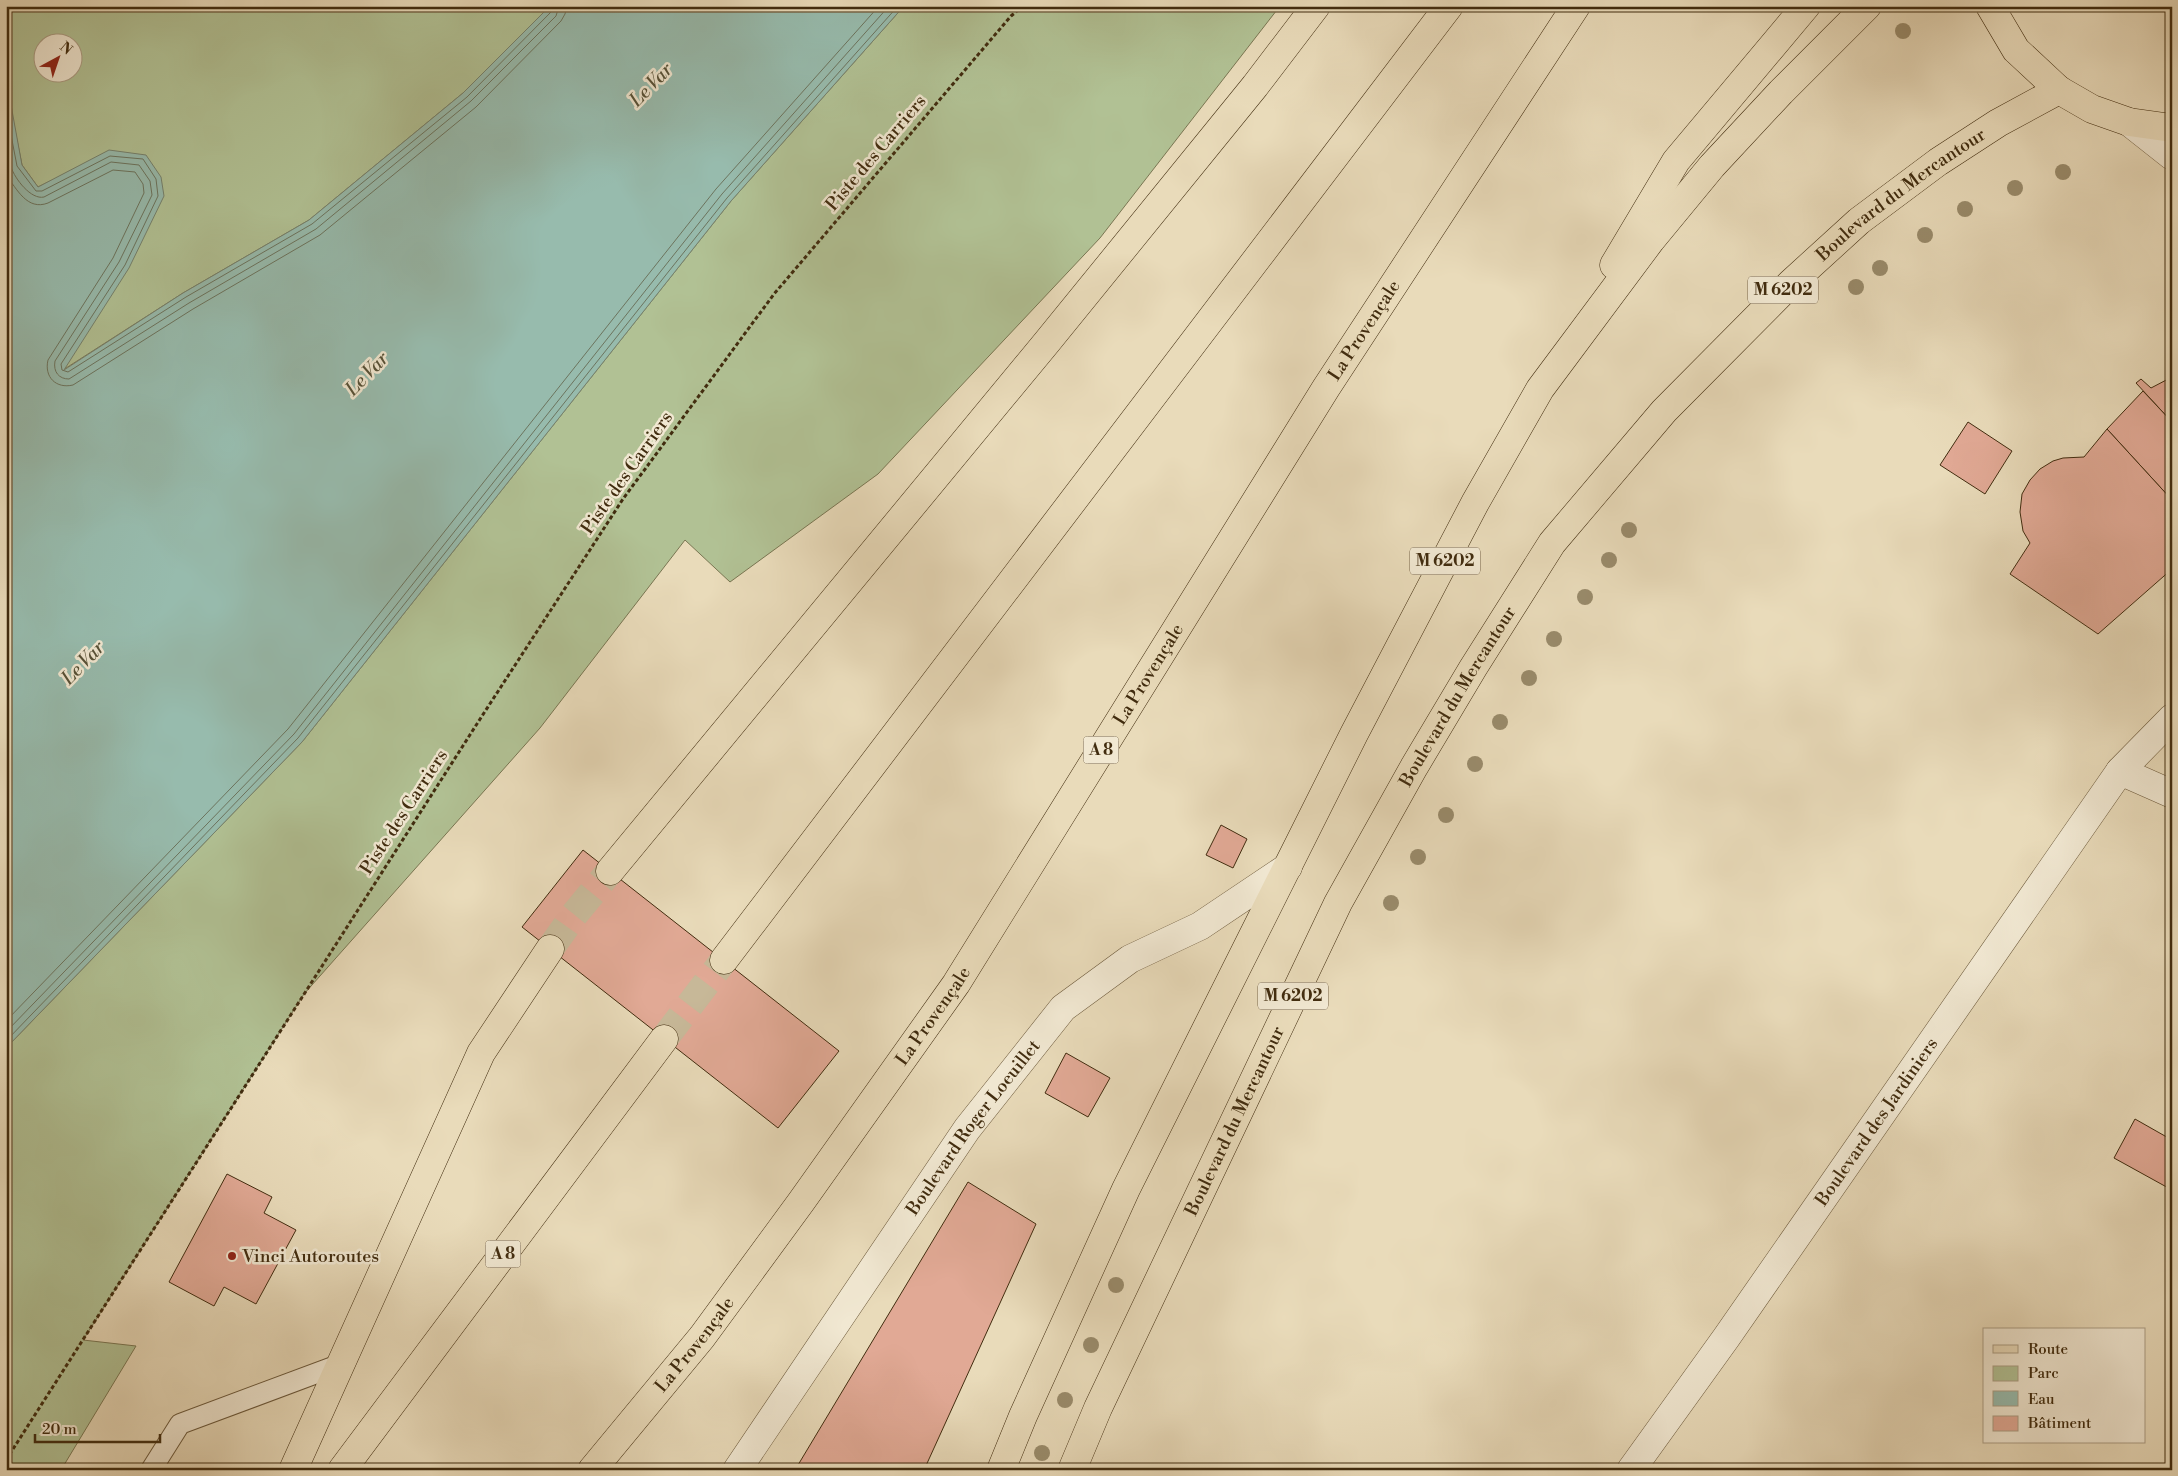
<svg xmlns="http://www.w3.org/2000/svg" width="2178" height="1476" font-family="'Libre Bodoni',serif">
  <rect width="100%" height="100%" fill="#e9dbba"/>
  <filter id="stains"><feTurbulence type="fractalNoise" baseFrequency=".004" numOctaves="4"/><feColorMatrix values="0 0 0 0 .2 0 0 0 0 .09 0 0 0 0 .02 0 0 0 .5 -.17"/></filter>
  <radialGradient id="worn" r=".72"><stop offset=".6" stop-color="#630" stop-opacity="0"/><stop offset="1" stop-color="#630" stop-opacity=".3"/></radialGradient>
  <g fill="#b1c194" stroke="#797652" fill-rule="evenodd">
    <path d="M6,6H550L463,93L309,220L183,293L63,370L94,319L69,172L38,187L22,165L8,95L6,98ZM42,42H72V72H42Z"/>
    <polygon points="904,6 1280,6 1100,238 878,474 730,582 685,540 540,728 304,994 83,1340 136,1346 61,1470 6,1470 6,1048 302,742 731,201"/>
  </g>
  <polygon fill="#97bbad" stroke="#75826e" points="550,6 904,6 731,201 302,742 6,1048 6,98 9,94 22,165 38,187 109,150 146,155 161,177 164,196 129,268 64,370 183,293 309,220 463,93"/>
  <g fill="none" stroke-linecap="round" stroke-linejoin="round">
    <g stroke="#6c745e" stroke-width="1">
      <polyline points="6,109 17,166 36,191 42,191 110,156 143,159 156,179 158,196 125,265 61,364 62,370 68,372 186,297 312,224 467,97 551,12 553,6"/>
      <path d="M6,144C8,151 9,160 11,167C15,179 31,200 44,197L111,162L139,165L150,181L152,195L119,262L55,361C53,372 59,379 69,379L189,303L316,229L471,101L556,16L559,6"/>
      <path d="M6,175C17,189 27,211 48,203L113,170L135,172L143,184L144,193L113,258L48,360C44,377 56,389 73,385L193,309L320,235L476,107L561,21L565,14L567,6"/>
      <polyline points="6,1021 288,729 716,189 879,6"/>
      <polyline points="6,1032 294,734 722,194 889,6"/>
      <polyline points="6,1041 298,738 727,198 898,6"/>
    </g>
  </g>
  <g fill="#e1a995" stroke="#412c0f">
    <polygon points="2172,377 2172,422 2136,383 2141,379 2151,388"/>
    <polygon points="2143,391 2172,422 2172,500 2107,429"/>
    <polygon points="1968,422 2012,451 1985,494 1940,465"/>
    <polygon points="2107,429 2172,500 2172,569 2098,634 2010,574 2030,543 2023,531 2020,512 2022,494 2030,480 2040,469 2053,461 2063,458 2084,457"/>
    <polygon points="1221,825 1247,839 1233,868 1206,855"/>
    <polygon points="583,850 839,1051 778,1128 522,927"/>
    <polygon points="1066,1053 1110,1078 1088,1117 1045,1093"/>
    <polygon points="2135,1119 2172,1140 2172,1190 2114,1158"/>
    <polygon points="227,1174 272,1197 264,1213 296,1230 256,1304 224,1287 214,1306 169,1282"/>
    <polygon points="968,1182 1036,1224 924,1470 795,1470"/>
  </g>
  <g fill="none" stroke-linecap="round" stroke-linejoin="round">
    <g stroke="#c7b898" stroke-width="28" stroke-dasharray="28 14" stroke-linecap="butt">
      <polyline points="550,949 574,915 610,871"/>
      <polyline points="664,1039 724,960"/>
    </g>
    <g stroke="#6b583a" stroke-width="22">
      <polyline id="lane" points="151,1470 180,1424 341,1364"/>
    </g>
    <g stroke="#6b583a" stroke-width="29">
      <g id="street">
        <polyline points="2129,122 2172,156"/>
        <polyline points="2120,771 2172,794"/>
        <path id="s1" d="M737,1470L967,1129L1063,1008L1130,959L1200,926L1288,867"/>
        <path id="s2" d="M1631,1470L1726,1338L2120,771L2172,718"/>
      </g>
    </g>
    <g stroke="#412c0f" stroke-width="29">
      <g id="primary">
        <polyline points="1990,6 2016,50 2059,90 2092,109 2129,122 2172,128"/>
        <polyline points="1614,265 1676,161 1806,6"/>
        <polyline points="1001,1470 1023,1416 1126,1189 1354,734 1475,503 1540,389 1651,240 1712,166 1781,92 1867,6"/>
        <path id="s3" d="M1072,1470L1098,1408L1338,903L1414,767L1473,668L1552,543L1664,411L1791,283L1859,221L1938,162L1998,123L2059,90"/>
      </g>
    </g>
    <g stroke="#412c0f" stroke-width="29">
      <g id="highway">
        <polyline points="610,871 1047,342 1255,86 1316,6"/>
        <polyline points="724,960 1449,6"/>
        <polyline points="293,1470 481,1053 550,949"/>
        <polyline points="342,1470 664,1039"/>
        <path id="s4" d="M592,1470L702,1337L801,1202L956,984L1326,388L1576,6"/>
      </g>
    </g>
    <polyline stroke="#412c0f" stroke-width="3" stroke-dasharray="4 2.5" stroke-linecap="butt" points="6,1460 482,716 623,499 774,294 1011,16 1023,6"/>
    <use href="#lane" stroke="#f1e8d2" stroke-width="20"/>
    <use href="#street" stroke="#f1e8d2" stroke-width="28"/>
    <use href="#primary" stroke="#e9dbba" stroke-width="28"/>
    <use href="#highway" stroke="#e9dbba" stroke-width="28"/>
  </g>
  <g fill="#998b6b">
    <circle cx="1903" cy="31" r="8"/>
    <circle cx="2063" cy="172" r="8"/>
    <circle cx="2015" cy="188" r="8"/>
    <circle cx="1965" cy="209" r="8"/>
    <circle cx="1925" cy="235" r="8"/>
    <circle cx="1880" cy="268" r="8"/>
    <circle cx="1856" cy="287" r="8"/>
    <circle cx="1629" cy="530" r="8"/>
    <circle cx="1609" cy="560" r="8"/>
    <circle cx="1585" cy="597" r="8"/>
    <circle cx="1554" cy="639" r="8"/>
    <circle cx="1529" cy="678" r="8"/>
    <circle cx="1500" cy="722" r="8"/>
    <circle cx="1475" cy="764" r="8"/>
    <circle cx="1446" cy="815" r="8"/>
    <circle cx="1418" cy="857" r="8"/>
    <circle cx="1391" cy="903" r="8"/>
    <circle cx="1116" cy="1285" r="8"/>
    <circle cx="1091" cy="1345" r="8"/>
    <circle cx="1065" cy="1400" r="8"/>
    <circle cx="1042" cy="1453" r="8"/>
  </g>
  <circle fill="#8f2418" stroke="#f1e8d2" stroke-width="2" cx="232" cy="1256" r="5"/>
  <g text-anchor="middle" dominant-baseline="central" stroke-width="5" stroke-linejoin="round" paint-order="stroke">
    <g fill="#f1e8d2" stroke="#76644a" stroke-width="1">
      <rect x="1748" y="276.5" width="70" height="27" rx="4"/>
      <rect x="1410" y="547.5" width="70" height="27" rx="4"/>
      <rect x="1083.5" y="736.5" width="35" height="27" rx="4"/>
      <rect x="1258" y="982.5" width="70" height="27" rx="4"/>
      <rect x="485.5" y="1240.5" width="35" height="27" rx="4"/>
    </g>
    <g font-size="16" font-weight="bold" fill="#412c0f">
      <text x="1783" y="290">M 6202</text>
      <text x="1445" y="561">M 6202</text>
      <text x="1101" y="750">A 8</text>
      <text x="1293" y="996">M 6202</text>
      <text x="503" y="1254">A 8</text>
    </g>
    <g font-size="18" fill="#412c0f" stroke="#f1e8d2">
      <text transform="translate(876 153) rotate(-50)">Piste des Carriers</text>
      <text stroke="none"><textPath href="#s3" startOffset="1540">Boulevard du Mercantour</textPath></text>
      <text stroke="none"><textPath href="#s4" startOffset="1378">La Provençale</textPath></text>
      <text transform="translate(627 473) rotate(-55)">Piste des Carriers</text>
      <text stroke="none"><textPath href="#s4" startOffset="972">La Provençale</textPath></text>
      <text stroke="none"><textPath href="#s3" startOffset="865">Boulevard du Mercantour</textPath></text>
      <text transform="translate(404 812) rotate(-57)">Piste des Carriers</text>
      <text stroke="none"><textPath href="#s4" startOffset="568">La Provençale</textPath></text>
      <text stroke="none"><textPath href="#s3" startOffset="385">Boulevard du Mercantour</textPath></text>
      <text stroke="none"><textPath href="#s2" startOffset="426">Boulevard des Jardiniers</textPath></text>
      <text stroke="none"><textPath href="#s1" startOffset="416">Boulevard Roger Loeuillet</textPath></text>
      <text stroke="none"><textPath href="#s4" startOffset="162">La Provençale</textPath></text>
    </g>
    <g font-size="18" fill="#412c0f" stroke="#f1e8d2" text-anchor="start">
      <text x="242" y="1256">Vinci Autoroutes</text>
    </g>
    <g font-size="19" font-style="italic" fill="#565036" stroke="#f1e8d2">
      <text transform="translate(651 85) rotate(-46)">Le Var</text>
      <text transform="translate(367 374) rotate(-46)">Le Var</text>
      <text transform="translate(83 663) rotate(-46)">Le Var</text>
    </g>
  </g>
  <rect width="2178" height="1476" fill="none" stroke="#e9dbba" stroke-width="25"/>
  <rect x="8" y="8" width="2163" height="1461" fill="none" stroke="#412c0f" stroke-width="2.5"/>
  <rect x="12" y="12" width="2153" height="1451" fill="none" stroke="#412c0f"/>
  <rect x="1983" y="1328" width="162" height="115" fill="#f1e8d2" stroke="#ab9d84"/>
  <rect x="1993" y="1345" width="25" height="8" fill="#e9dbba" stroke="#ab9d84"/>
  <text x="2028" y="1354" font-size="15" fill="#412c0f">Route</text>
  <rect x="1993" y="1366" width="25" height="15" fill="#b1c194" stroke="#ab9d84"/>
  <text x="2028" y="1378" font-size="15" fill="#412c0f">Parc</text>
  <rect x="1993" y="1391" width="25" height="15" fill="#97bbad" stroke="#ab9d84"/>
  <text x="2028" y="1404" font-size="15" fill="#412c0f">Eau</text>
  <rect x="1993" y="1416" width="25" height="15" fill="#e1a995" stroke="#ab9d84"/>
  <text x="2028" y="1428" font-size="15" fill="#412c0f">Bâtiment</text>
  <g transform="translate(58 58) rotate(40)"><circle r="24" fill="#f1e8d2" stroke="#ab9d84"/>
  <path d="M0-4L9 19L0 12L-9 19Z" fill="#8f2418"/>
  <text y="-8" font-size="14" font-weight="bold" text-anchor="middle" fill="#412c0f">N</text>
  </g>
  <path d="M35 1434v8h125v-8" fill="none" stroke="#412c0f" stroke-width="2.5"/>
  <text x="42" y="1434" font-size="15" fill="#412c0f" stroke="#f1e8d2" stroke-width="4" paint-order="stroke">20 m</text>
  <rect width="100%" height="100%" filter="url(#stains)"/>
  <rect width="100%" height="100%" fill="url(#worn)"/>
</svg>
